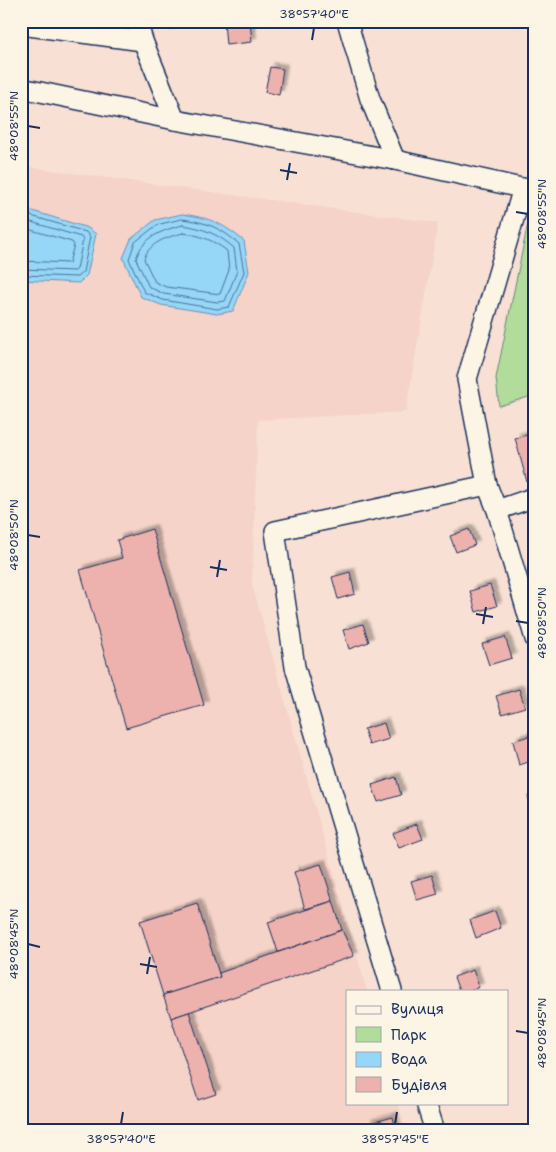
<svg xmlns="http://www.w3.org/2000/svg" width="556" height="1152" font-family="'Shantell Sans',sans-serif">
  <defs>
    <filter id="shadow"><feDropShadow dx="4.5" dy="-4.5" stdDeviation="1" flood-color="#0004"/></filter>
  </defs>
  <rect width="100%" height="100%" fill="#f8e1d4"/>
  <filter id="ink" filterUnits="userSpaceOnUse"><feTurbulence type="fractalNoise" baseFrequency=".02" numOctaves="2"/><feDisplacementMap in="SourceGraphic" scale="10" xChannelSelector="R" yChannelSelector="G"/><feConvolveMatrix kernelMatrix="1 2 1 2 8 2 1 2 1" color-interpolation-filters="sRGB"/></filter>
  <g filter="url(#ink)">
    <polygon fill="#f5d3c8" points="21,166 438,223 406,412 258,420 252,584 367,991 347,991 347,1103 398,1103 406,1131 21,1131"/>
    <polygon fill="#b2dc99" stroke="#66867c" points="530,213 535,214 535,395 499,406 496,378"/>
    <g fill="#96d6f7" stroke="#6593ba">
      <polygon points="23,208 88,228 96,234 87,275 79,283 21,280 21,209"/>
      <path d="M182,214C211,218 222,223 244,241L249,272L233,311L217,314L161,305L141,297L123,258L131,239L155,220Z"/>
    </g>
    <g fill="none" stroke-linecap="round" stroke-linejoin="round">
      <g stroke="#4c729b" stroke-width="1">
        <polyline points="21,213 86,232 90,237 83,272 77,277 21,275"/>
        <polyline points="21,219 81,237 83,240 77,269 75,271 21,269"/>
        <path d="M182,219C207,222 221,228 239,244L244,272L229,307L217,309L163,300L144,292L129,259L135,242L157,225Z"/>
        <path d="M183,225C203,228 218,234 234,248L237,271L225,301L217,302L164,294L149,287L136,259C142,237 163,230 183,225Z"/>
        <polyline points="21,227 72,242 74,245 69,263 21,261"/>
        <path d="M183,233C200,235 213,240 227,251L229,270L220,294L166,287L155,282L144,259C149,242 168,237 183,233Z"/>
      </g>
    </g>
    <g fill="#edb2ad" stroke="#1b2f5e" filter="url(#shadow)">
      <polygon points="165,21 188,21 169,30"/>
      <polygon points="250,21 252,42 226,45 224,22"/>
      <polygon points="270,67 283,69 279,95 265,92"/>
      <polygon points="535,433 535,480 527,482 515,438"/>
      <polygon points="152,529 204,705 126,728 80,570 122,558 117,540"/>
      <polygon points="469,529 475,545 456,552 450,536"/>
      <polygon points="350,572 355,594 338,599 332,577"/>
      <polygon points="490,585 497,606 476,612 470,591"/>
      <polygon points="363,624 369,642 349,649 343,630"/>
      <polygon points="505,637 512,658 489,665 482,644"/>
      <polygon points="519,689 525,707 502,714 496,696"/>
      <polygon points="384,723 389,739 369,745 364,729"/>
      <polygon points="532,735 535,746 535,760 519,765 513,741"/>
      <polygon points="396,777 401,795 378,802 372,785"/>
      <polygon points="535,794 535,815 533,815 528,796"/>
      <polygon points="417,824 423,839 399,848 393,833"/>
      <polygon points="321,864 333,901 305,909 294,872"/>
      <polygon points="432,875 438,894 417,900 411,881"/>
      <polygon points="333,901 342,930 278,952 268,922"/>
      <polygon points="197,903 220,977 163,995 140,921"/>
      <polygon points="495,911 501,928 476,938 470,920"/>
      <polygon points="342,930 354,956 171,1018 163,995 220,977 219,973"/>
      <polygon points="473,970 479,987 470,991 459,991 454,977"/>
      <polygon points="189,1012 216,1094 198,1100 171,1018"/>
      <polygon points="393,1117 396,1131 369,1131 367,1124"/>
    </g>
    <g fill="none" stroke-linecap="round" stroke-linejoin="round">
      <g stroke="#1b2f5e" stroke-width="22">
        <g id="minor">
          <polyline points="137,21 143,41 175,120"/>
          <polyline points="347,21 370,99 395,160"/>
          <polyline points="21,25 143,41"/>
          <polyline points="21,88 175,120 395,160 535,191"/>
          <polyline points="523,188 467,379 487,485 497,510 535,639"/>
          <polyline points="497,510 535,497"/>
          <polyline points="392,991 295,667 275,531 487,485"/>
          <polyline points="426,1103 435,1131"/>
        </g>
      </g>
      <use href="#minor" stroke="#fcf5e5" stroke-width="19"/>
    </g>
  </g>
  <path fill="none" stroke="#1b2f5e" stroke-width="2" d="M312,40L314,28M28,126L40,128M280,170L297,173M287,180L290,163M516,212L528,214M28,535L40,537M210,567L227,570M217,577L220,560M476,614L493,617M516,621L528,623M483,624L486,607M28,944L40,947M140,964L157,967M147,974L150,957M516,1031L528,1033M121,1124L123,1112M395,1124L397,1112"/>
  <rect width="556" height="1152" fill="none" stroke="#fcf5e5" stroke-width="55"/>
  <rect x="346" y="990" width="162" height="115" fill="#fcf5e5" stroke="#a2a6af"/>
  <rect x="356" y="1006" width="25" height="8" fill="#fcf5e5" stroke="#a2a6af"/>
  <text x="391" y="1014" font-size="15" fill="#1b2f5e">Вулиця</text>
  <rect x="356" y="1027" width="25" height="15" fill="#b2dc99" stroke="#a2a6af"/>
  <text x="391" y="1040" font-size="15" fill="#1b2f5e">Парк</text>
  <rect x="356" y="1052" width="25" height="15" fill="#96d6f7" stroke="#a2a6af"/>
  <text x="391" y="1064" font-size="15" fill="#1b2f5e">Вода</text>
  <rect x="356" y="1077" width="25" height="15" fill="#edb2ad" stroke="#a2a6af"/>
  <text x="391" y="1090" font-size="15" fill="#1b2f5e">Будівля</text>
  <rect x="28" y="28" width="500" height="1096" fill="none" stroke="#1b2f5e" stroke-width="2"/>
  <g font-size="12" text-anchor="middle" fill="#1b2f5e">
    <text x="314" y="18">38°57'40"E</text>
    <text transform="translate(14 126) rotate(-90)" y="4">48°08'55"N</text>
    <text transform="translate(542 214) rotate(-90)" y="4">48°08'55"N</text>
    <text transform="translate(14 535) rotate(-90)" y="4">48°08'50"N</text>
    <text transform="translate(542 623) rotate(-90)" y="4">48°08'50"N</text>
    <text transform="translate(14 944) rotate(-90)" y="4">48°08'45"N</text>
    <text transform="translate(542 1033) rotate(-90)" y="4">48°08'45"N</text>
    <text x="121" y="1143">38°57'40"E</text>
    <text x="395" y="1143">38°57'45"E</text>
  </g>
</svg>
